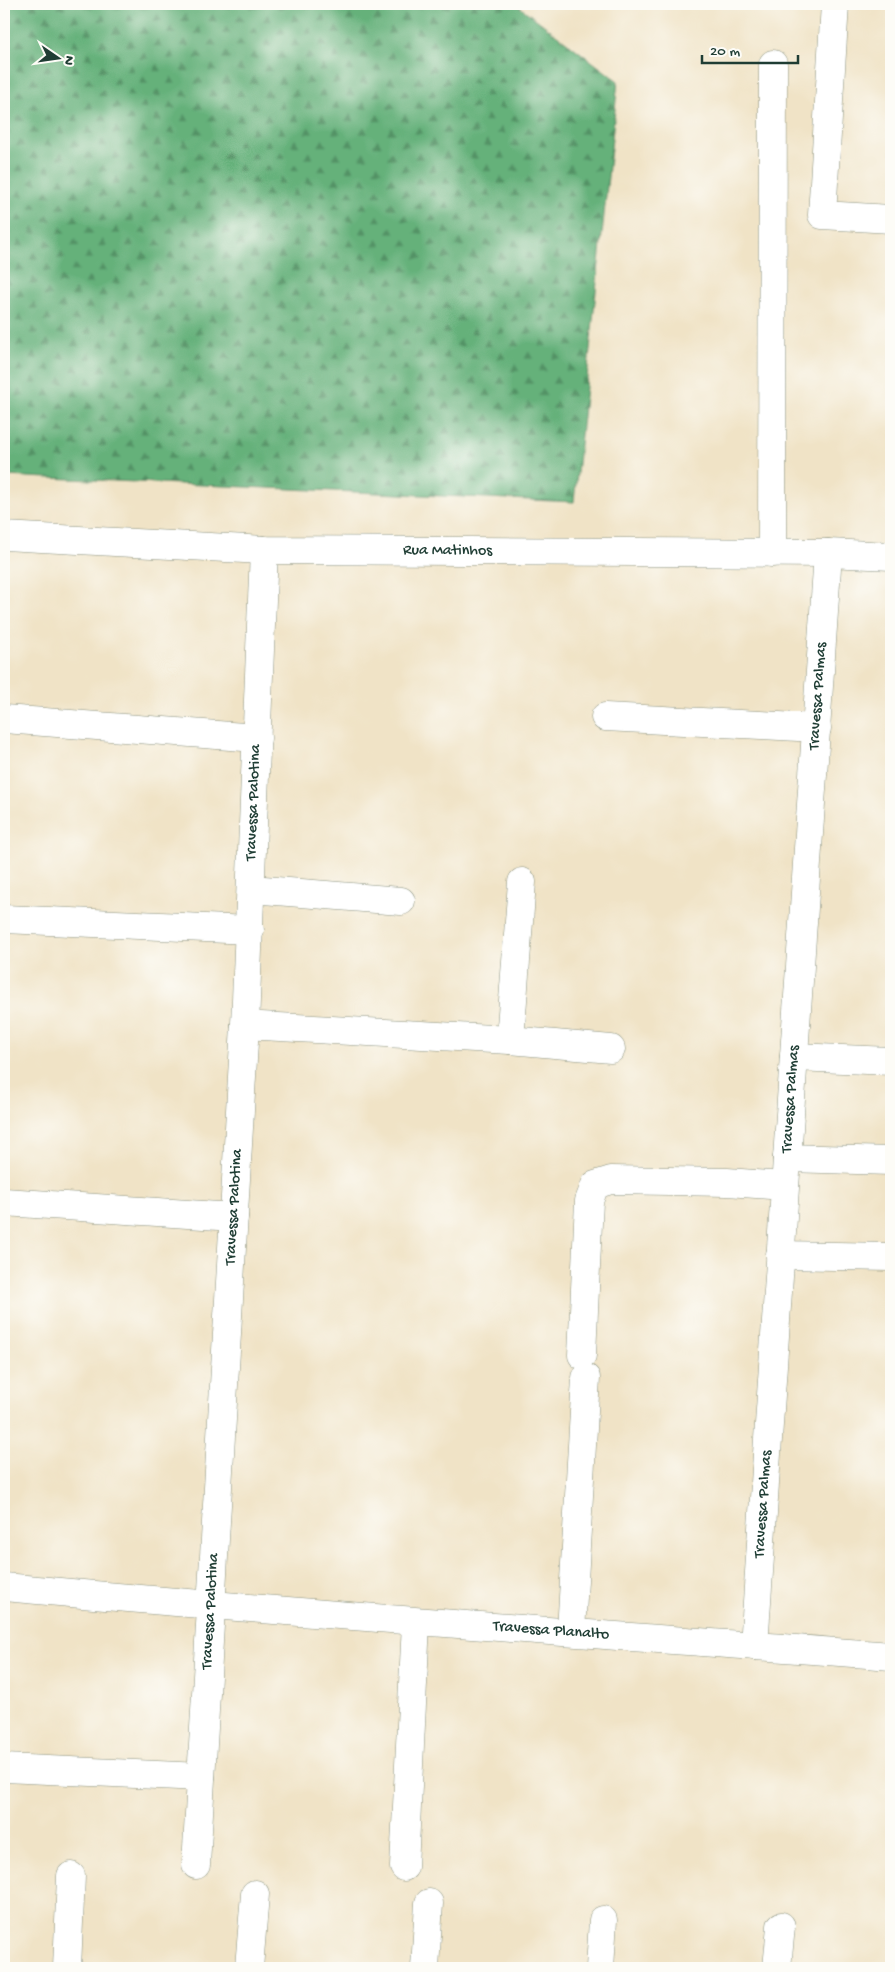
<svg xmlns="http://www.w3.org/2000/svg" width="895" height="1972" font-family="'Gochi Hand',sans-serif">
  <defs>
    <pattern id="forest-firs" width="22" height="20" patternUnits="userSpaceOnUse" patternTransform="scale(1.25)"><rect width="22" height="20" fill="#65b17a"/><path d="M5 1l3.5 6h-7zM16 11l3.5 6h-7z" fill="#539165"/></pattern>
  </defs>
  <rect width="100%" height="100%" fill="#fdfcf7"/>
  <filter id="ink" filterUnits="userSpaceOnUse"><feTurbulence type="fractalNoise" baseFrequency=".02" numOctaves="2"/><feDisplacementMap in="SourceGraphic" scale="10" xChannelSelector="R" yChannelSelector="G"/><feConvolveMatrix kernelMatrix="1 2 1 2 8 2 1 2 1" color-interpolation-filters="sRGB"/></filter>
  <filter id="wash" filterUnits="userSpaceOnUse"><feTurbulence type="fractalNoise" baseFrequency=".0096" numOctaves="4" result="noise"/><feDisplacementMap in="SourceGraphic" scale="20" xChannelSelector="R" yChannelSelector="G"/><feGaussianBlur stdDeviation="1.12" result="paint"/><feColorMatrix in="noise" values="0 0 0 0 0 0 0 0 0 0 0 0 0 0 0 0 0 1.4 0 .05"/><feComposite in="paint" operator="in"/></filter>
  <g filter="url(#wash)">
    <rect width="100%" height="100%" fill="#f0e3c6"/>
    <polygon fill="url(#forest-firs)" stroke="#427757" points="4,4 516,4 618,81 574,502 4,476"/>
  </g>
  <g filter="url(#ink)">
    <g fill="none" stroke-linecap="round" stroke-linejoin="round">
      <g stroke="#88907d" stroke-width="29">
        <g id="minor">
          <polyline points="835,4 822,215 891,219"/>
          <path id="s1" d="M4,536L264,550L828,553L891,556"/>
          <polyline points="772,553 773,64"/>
          <polyline points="605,717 817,728"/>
          <polyline points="4,719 257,738"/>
          <polyline points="251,889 401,901"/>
          <polyline points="4,919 250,930"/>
          <polyline points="245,1025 510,1040 611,1049"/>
          <polyline points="510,1040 522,882"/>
          <polyline points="794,1057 891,1061"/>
          <polyline points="787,1158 891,1161"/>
          <polyline points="4,1202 234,1217"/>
          <polyline points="780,1255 891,1257"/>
          <polyline points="582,1355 589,1201 595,1185 611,1180 727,1182 784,1186"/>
          <path id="s2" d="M4,1587C299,1614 595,1634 891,1656"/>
          <polyline points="571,1631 586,1378"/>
          <path id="s3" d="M754,1646L828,553"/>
          <polyline points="4,1768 201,1777"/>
          <path id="s4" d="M196,1865L245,1025L264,550"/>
          <polyline points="404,1867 416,1623"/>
          <polyline points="67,1968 71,1876"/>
          <polyline points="249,1968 255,1894"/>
          <polyline points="425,1968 429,1903"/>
          <polyline points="600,1968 603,1920"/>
          <polyline points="777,1968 781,1926"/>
        </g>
      </g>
      <use href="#minor" stroke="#fff" stroke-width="28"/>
    </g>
  </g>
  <g text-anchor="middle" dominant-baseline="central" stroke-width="4" stroke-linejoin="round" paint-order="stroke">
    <g font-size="16" fill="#1f3d34" stroke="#fdfcf7">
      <text stroke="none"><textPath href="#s1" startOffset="444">Rua Matinhos</textPath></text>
      <text stroke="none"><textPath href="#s3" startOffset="952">Travessa Palmas</textPath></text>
      <text stroke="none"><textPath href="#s4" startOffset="1064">Travessa Palotina</textPath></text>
      <text stroke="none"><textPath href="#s3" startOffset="548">Travessa Palmas</textPath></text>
      <text stroke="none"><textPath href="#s4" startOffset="659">Travessa Palotina</textPath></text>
      <text stroke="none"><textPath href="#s3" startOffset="142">Travessa Palmas</textPath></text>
      <text stroke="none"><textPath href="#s4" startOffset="254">Travessa Palotina</textPath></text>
      <text stroke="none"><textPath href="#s2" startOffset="549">Travessa Planalto</textPath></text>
    </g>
  </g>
  <rect width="895" height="1972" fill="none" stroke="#fdfcf7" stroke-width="20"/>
  <g transform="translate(58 58) rotate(103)" stroke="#fdfcf7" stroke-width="4" paint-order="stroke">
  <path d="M0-4L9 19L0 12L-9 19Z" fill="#1f3d34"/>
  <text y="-8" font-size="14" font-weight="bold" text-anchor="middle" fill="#1f3d34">N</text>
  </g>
  <path d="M702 55v8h96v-8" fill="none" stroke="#1f3d34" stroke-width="2.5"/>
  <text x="710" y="55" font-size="15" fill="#1f3d34" stroke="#fdfcf7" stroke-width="4" paint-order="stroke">20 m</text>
</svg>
